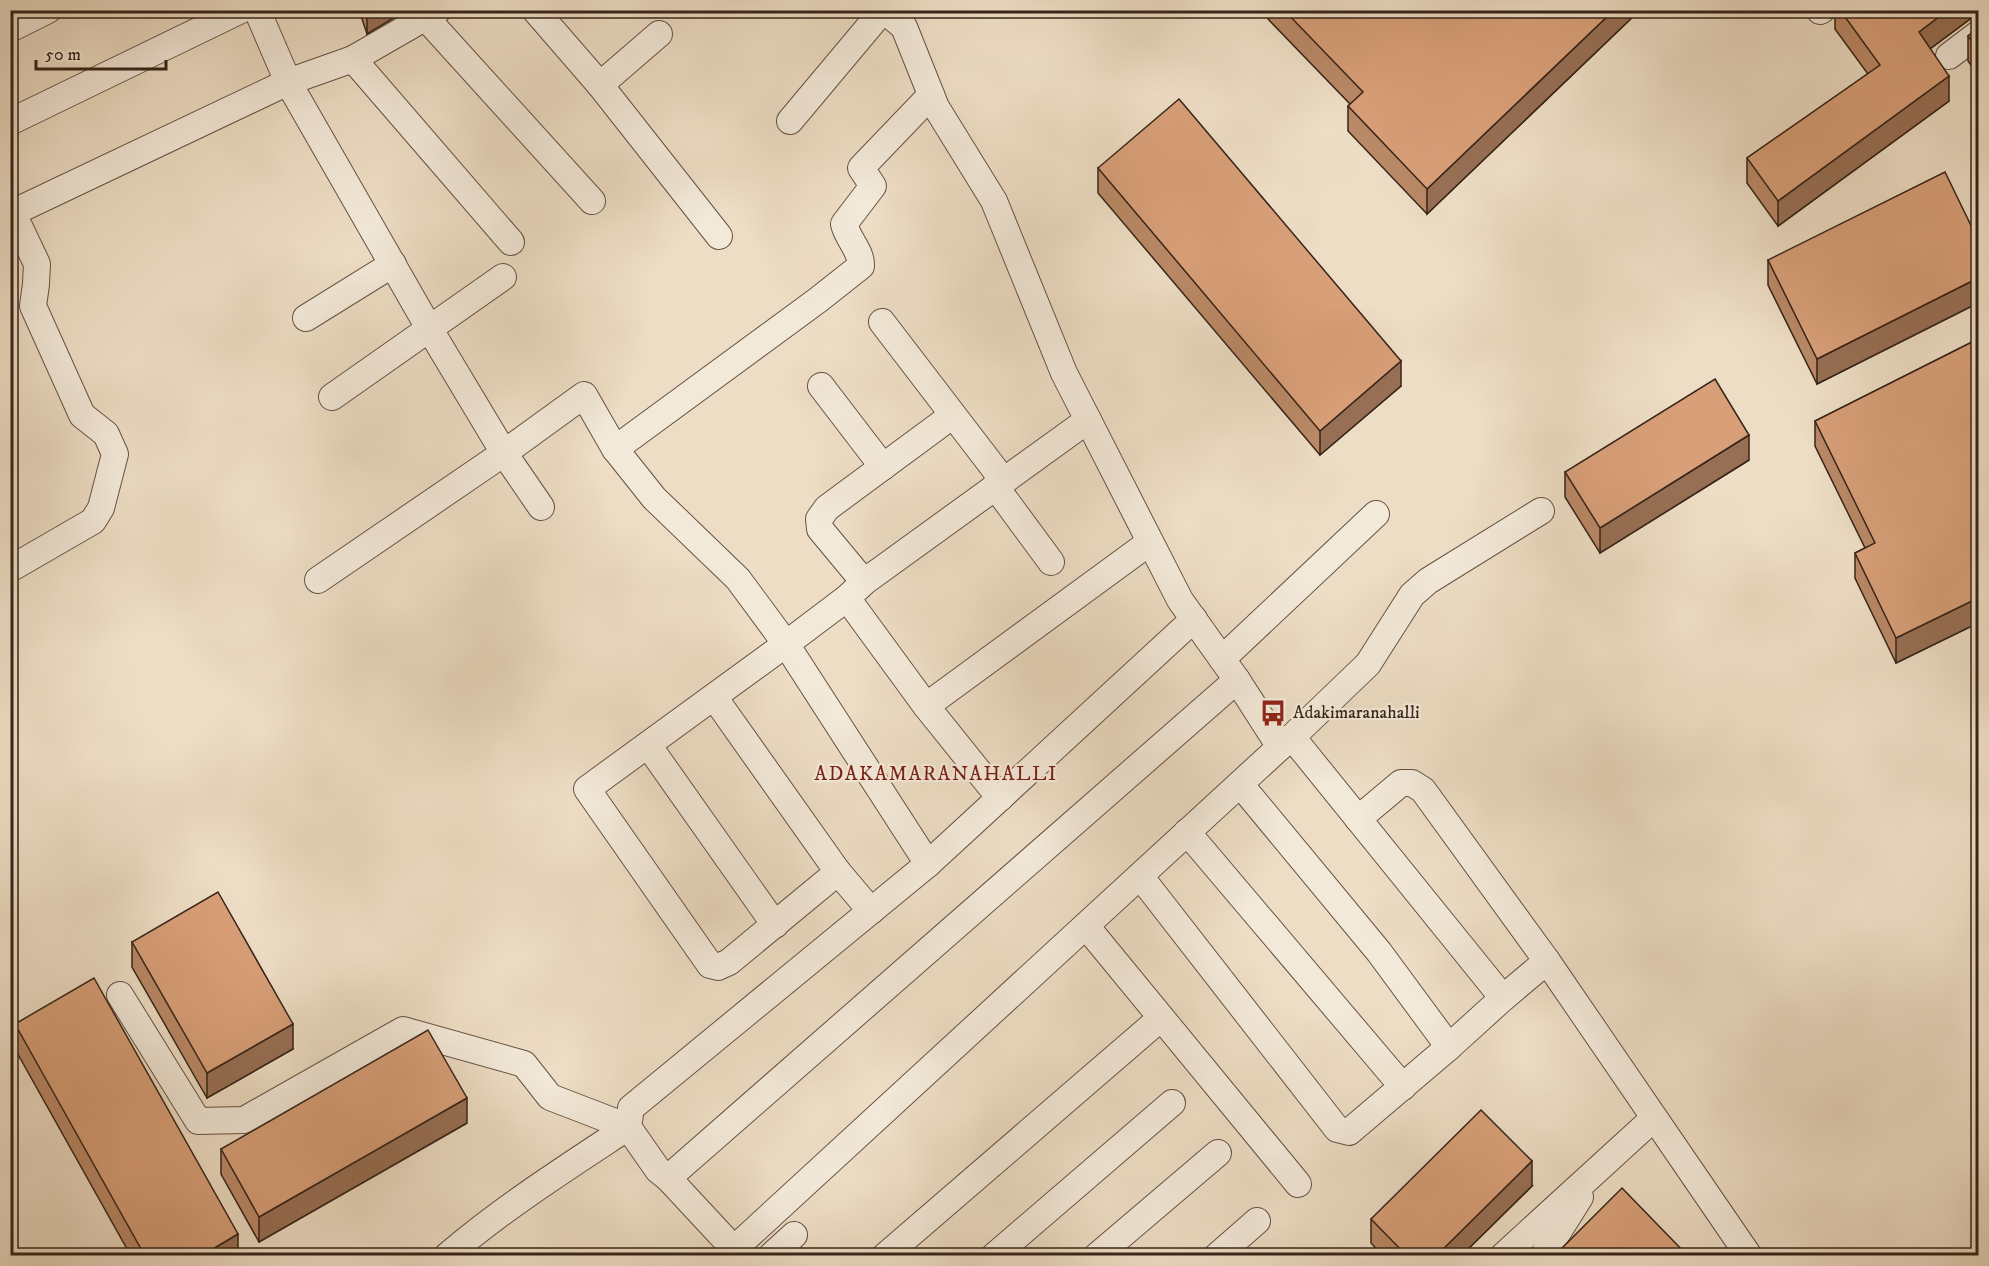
<svg xmlns="http://www.w3.org/2000/svg" width="1989" height="1266" font-family="'IM FELL DW Pica',serif">
  <rect width="100%" height="100%" fill="#edddc4"/>
  <filter id="stains"><feTurbulence type="fractalNoise" baseFrequency=".00333" numOctaves="4"/><feColorMatrix values="0 0 0 0 .2 0 0 0 0 .09 0 0 0 0 .02 0 0 0 .5 -.17"/></filter>
  <radialGradient id="worn" r=".72"><stop offset=".6" stop-color="#630" stop-opacity="0"/><stop offset="1" stop-color="#630" stop-opacity=".3"/></radialGradient>
  <g fill="none" stroke-linecap="round" stroke-linejoin="round">
    <g stroke="#645244" stroke-width="28">
      <g id="minor">
        <polyline points="257,10 288,82 429,328 504,453 541,507"/>
        <polyline points="438,10 353,59 511,242"/>
        <polyline points="535,10 600,85 719,236"/>
        <polyline points="1820,11 1822,10"/>
        <polyline points="426,18 592,201"/>
        <polyline points="10,29 48,10"/>
        <polyline points="1949,56 1978,34"/>
        <polyline points="600,85 659,34"/>
        <polyline points="790,121 883,10"/>
        <polyline points="10,122 241,10"/>
        <polyline points="10,207 37,264 36,284 33,306 82,415 106,434 115,454 101,508 93,521 10,569"/>
        <polyline points="10,214 288,82 353,59"/>
        <polyline points="306,318 393,264"/>
        <polyline points="882,322 1003,480"/>
        <polyline points="821,386 883,467"/>
        <polyline points="332,397 503,277"/>
        <path d="M615,449L818,300L861,266C862,252 847,238 844,224L873,186L861,168L931,95"/>
        <polyline points="995,486 1051,562"/>
        <polyline points="318,580 504,453 584,395 615,449 654,498 738,579 786,644 928,864"/>
        <polyline points="864,582 820,529 819,519 827,508 953,415"/>
        <polyline points="847,598 926,706 1000,798"/>
        <polyline points="1194,619 928,864 631,1108 628,1127 658,1170 668,1178 1237,680"/>
        <polyline points="1222,659 1376,514"/>
        <polyline points="714,697 838,872 871,911"/>
        <polyline points="926,706 1150,542"/>
        <polyline points="1292,737 1368,664 1412,595 1428,581 1541,511"/>
        <polyline points="648,745 775,925"/>
        <polyline points="1280,747 1292,737 1503,998 1547,961 1749,1256"/>
        <polyline points="1240,784 1379,952 1449,1047 1503,998"/>
        <polyline points="1358,819 1401,783 1412,783 1423,790 1547,961"/>
        <polyline points="1187,832 1403,1087"/>
        <polyline points="838,872 729,962 718,967 710,965 587,789 786,644 847,598 864,582 1088,420"/>
        <polyline points="1140,876 1337,1129 1349,1132 1449,1047"/>
        <polyline points="1086,926 1298,1184"/>
        <polyline points="120,995 198,1121 244,1120 403,1030 524,1064 550,1097 628,1127"/>
        <polyline points="668,1178 734,1249"/>
        <path d="M447,1256C503,1208 566,1168 628,1127"/>
        <polyline points="740,1256 734,1249 1280,747 1237,680 1180,600 1064,373 994,201 936,107 904,27 884,10"/>
        <polyline points="771,1256 794,1235"/>
        <polyline points="885,1256 1161,1018"/>
        <polyline points="994,1256 1172,1103"/>
        <polyline points="1097,1256 1218,1153"/>
        <polyline points="1217,1256 1257,1221"/>
        <polyline points="1503,1256 1654,1118"/>
        <polyline points="1543,1256 1580,1197"/>
      </g>
    </g>
    <use href="#minor" stroke="#f3e9d9" stroke-width="26"/>
  </g>
  <g fill="#ba8967" stroke="#362419" stroke-width="1.5">
    <polygon points="359,10 407,10 367,34"/>
    <polygon points="1268,10 1640,10 1427,214 1348,131 1348,106 1350,104 1268,19"/>
    <polygon points="1835,10 1978,10 1978,13 1930,49 1949,101 1778,226 1747,183 1747,158 1868,74 1835,29"/>
    <polygon points="1978,28 1978,75 1968,61 1968,36"/>
    <polygon points="1098,168 1401,386 1320,455 1098,193"/>
    <polygon points="1978,240 1978,303 1817,384 1768,285 1768,260"/>
    <polygon points="1978,339 1978,623 1896,663 1855,578 1855,553 1865,548 1815,446 1815,421"/>
    <polygon points="1749,460 1600,553 1565,497 1565,472"/>
    <polygon points="132,942 293,1049 207,1098 132,967"/>
    <polygon points="15,1024 238,1256 131,1256 15,1049"/>
    <polygon points="467,1123 259,1242 221,1174 221,1149"/>
    <polygon points="1532,1186 1461,1256 1383,1256 1371,1243 1371,1219"/>
  </g>
  <g fill="#976f54" stroke="#362419" stroke-width="1.5">
    <polygon points="367,10 407,10 367,34"/>
    <polygon points="1614,10 1640,10 1427,214 1427,189"/>
    <polygon points="1948,10 1978,10 1978,13 1919,57 1919,32"/>
    <polygon points="1949,76 1949,101 1778,226 1778,201"/>
    <polygon points="1978,278 1978,303 1817,384 1817,359"/>
    <polygon points="1401,361 1401,386 1320,455 1320,431"/>
    <polygon points="1749,435 1749,460 1600,553 1600,528"/>
    <polygon points="1978,598 1978,623 1896,663 1896,638"/>
    <polygon points="293,1024 293,1049 207,1098 207,1073"/>
    <polygon points="467,1098 467,1123 259,1242 259,1217"/>
    <polygon points="1532,1161 1532,1186 1461,1256 1436,1256"/>
    <polygon points="238,1234 238,1256 201,1256"/>
  </g>
  <g fill="#d89f78" stroke="#362419" stroke-width="1.5">
    <polygon points="1284,10 1614,10 1427,189 1348,106 1363,92"/>
    <polygon points="1840,10 1948,10 1919,32 1949,76 1778,201 1747,158 1880,65"/>
    <polygon points="1978,28 1978,51 1968,36"/>
    <polygon points="1179,99 1401,361 1320,431 1098,168"/>
    <polygon points="1945,172 1978,240 1978,278 1817,359 1768,260"/>
    <polygon points="1978,339 1978,598 1896,638 1855,553 1875,543 1815,421"/>
    <polygon points="1715,379 1749,435 1600,528 1565,472"/>
    <polygon points="218,892 293,1024 207,1073 132,942"/>
    <polygon points="94,978 238,1234 201,1256 145,1256 15,1024"/>
    <polygon points="428,1030 467,1098 259,1217 221,1149"/>
    <polygon points="1481,1110 1532,1161 1436,1256 1407,1256 1371,1219"/>
    <polygon points="1622,1188 1688,1256 1554,1256"/>
  </g>
  <defs>
    <g id="bus-bare" transform="scale(2.07)"><path d="M-5-6H5V4H4V6H2V4H-2V6H-4V4H-5ZM-3.5-4V0h7V-4ZM-3.5 1.2v1.5H-2V1.2ZM2 1.2v1.5H3.5V1.2Z" fill="#8f2418" stroke="#f3e9d9" stroke-width="2.5" paint-order="stroke"/></g>
  </defs>
  <g fill-rule="evenodd">
    <use href="#bus-bare" x="1273" y="713"/>
  </g>
  <g text-anchor="middle" dominant-baseline="central" stroke-width="4.5" stroke-linejoin="round" paint-order="stroke">
    <g font-size="18" fill="#362419" stroke="#f3e9d9" text-anchor="start">
      <text x="1293" y="713">Adakimaranahalli</text>
    </g>
    <g font-size="20" letter-spacing="1.5" fill="#7a1f14" stroke="#f3e9d9">
      <text x="936" y="774">ADAKAMARANAHALLI</text>
    </g>
  </g>
  <rect width="1989" height="1266" fill="none" stroke="#edddc4" stroke-width="36"/>
  <rect x="12" y="12" width="1965" height="1242" fill="none" stroke="#362419" stroke-width="3"/>
  <rect x="18" y="18" width="1953" height="1230" fill="none" stroke="#362419" stroke-width="1.5"/>
  <path d="M36 60v9h130v-9" fill="none" stroke="#362419" stroke-width="3"/>
  <text x="45" y="60" font-size="18" fill="#362419" stroke="#f3e9d9" stroke-width="4.5" paint-order="stroke">50 m</text>
  <rect width="100%" height="100%" filter="url(#stains)"/>
  <rect width="100%" height="100%" fill="url(#worn)"/>
</svg>
